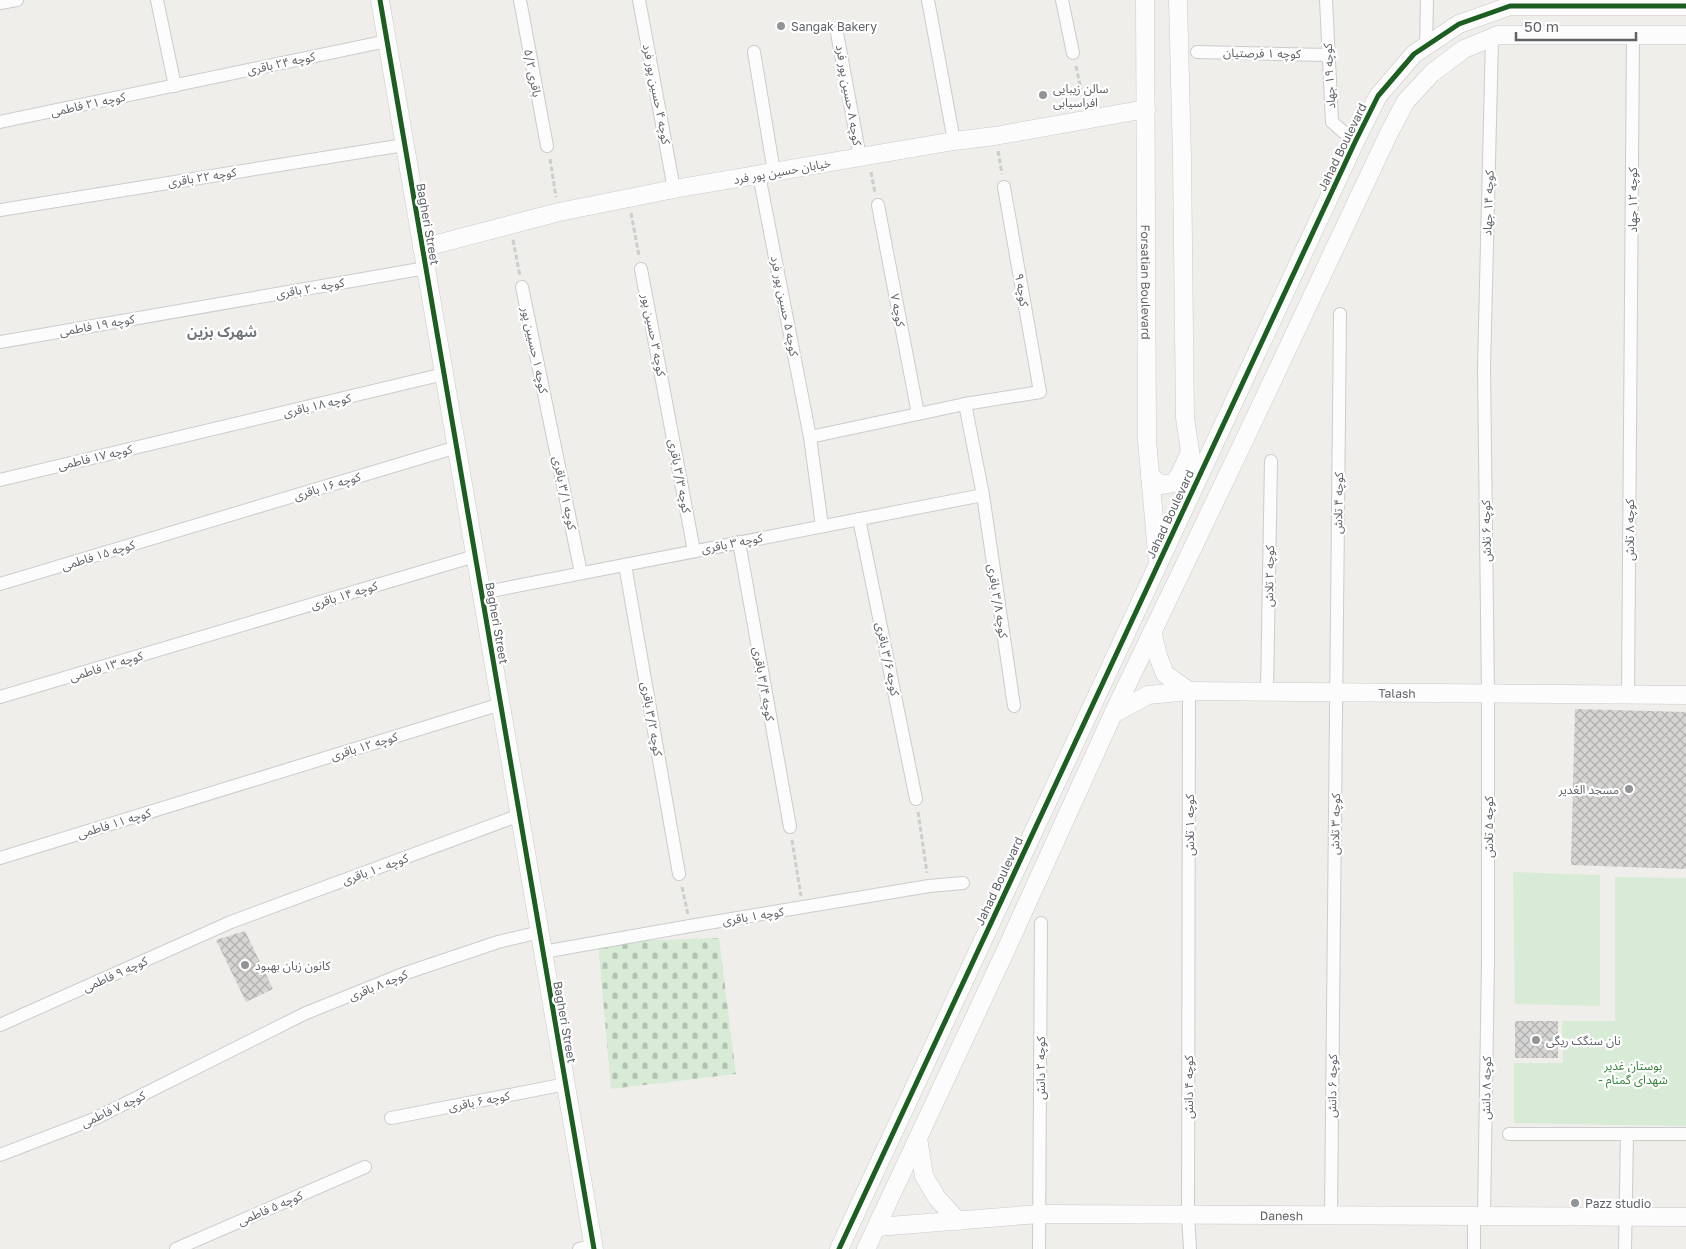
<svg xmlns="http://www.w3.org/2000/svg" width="1686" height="1249" font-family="'Golos Text','Noto Sans Arabic',sans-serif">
  <defs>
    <pattern id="cemetery-stones" width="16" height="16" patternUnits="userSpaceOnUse" patternTransform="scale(1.25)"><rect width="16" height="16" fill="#d8ebd6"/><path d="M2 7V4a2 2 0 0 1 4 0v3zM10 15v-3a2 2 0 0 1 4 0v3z" fill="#b2c2b1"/></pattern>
    <pattern id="building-cross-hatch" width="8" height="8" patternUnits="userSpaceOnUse" patternTransform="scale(1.25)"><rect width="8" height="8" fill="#d6d5d3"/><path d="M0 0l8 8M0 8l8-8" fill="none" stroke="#b1b0af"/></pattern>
  </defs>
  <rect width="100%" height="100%" fill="#efeeea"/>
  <g fill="#d8ebd6">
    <polygon points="1513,872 1600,875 1600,1006 1515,1004"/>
    <polygon points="1615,877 1686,878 1686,1126 1514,1123 1514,1063 1563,1063 1562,1021 1615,1021"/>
  </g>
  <polygon fill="url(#cemetery-stones)" points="719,938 736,1074 611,1089 598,942"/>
  <g fill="url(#building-cross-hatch)">
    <polygon points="1575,709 1686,712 1686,869 1571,865"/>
    <polygon points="245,931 273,989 246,1002 216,940"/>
    <rect x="1515" y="1021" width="43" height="37"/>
  </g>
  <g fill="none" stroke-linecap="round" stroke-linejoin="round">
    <g stroke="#cbcccc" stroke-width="14">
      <g id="street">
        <polyline points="157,0 175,86"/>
        <polyline points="520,0 547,146"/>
        <polyline points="639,0 674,189"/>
        <polyline points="928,0 954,141"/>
        <polyline points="1062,0 1073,53"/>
        <polyline points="1326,0 1332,122 1355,142"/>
        <polyline points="0,3 17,0"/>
        <polyline points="837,33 860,157"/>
        <polyline points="1426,46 1427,0"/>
        <polyline points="754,52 774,172"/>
        <polyline points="1197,52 1327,55"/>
        <polyline points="0,122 387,41"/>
        <polyline points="759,175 810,437 822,526"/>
        <polyline points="878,205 918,414"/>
        <polyline points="0,210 404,145"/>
        <polyline points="641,269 694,551"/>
        <polyline points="522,287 581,573"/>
        <polyline points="0,342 426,268"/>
        <polyline points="965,404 983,495 1014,706"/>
        <polyline points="810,437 965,404 1040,392 1004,187"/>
        <polyline points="0,480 444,374"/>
        <polyline points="859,519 916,799"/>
        <polyline points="739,542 790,827"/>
        <polyline points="625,565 679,874"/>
        <polyline points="0,584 457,447"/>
        <polyline points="481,593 983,495"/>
        <polyline points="1189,691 1188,1215 1190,1249"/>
        <polyline points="1267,691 1271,461"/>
        <polyline points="1628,694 1633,35"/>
        <polyline points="0,697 475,556"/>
        <polyline points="0,858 501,704"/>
        <polyline points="543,952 690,926 929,886 963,883"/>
        <polyline points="0,1025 231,922 520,815"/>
        <polyline points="391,1118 566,1084"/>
        <polyline points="1509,1134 1686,1134"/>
        <polyline points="0,1155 94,1119 306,1013 403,974 498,942 540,932"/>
        <polyline points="1331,1215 1340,314"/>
        <polyline points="1484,1216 1488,960 1488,693 1484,368 1492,38"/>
        <polyline points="176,1249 365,1167"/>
        <polyline points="579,1249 594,1245"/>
        <polyline points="1039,1249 1041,923"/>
        <polyline points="1474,1249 1474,1215"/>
        <polyline points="1625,1249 1627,1134"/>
      </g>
    </g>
    <g stroke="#cacacb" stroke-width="19">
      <g id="secondary">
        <polyline points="380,0 594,1249"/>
        <path id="s1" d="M1145,0L1147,440L1158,564"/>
        <polyline points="1178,0 1182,159 1185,418 1195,484"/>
        <polyline points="422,248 559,212 674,189 954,141 995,136 1146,109"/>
        <polyline points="1150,476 1161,485 1174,483 1180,474 1190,452"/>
        <polyline points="1152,632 1158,656 1165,674 1189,691"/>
        <path id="s2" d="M1113,714L1148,695L1189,691L1686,695"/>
        <polyline points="918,1138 924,1176 937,1198 958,1221"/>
        <path id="s3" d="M877,1227L1039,1214L1686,1217"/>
        <polyline points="839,1249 1355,142 1378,96 1414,54 1459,24 1510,6 1686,6"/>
        <polyline points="866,1249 1005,952 1113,714 1242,445 1389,133 1406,101 1432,73 1464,49 1498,35 1686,35"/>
      </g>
    </g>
    <g stroke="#cacfcc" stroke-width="3" stroke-dasharray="5 2.5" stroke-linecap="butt">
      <polyline points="1076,66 1084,104"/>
      <polyline points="998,151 1002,174"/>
      <polyline points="550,159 556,197"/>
      <polyline points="871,172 875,193"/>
      <polyline points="631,213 639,256"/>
      <polyline points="513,240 520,276"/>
      <polyline points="918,812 927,873"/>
      <polyline points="792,840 801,896"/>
      <polyline points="682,887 688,915"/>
    </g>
    <use href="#street" stroke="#fdfcfc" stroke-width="12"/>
    <use href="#secondary" stroke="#fdfcfc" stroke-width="18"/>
    <g stroke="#fff" stroke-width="8">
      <g id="cycleway">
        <polyline points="380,0 594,1249"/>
        <polyline points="839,1249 1355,142 1378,96 1414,54 1459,24 1510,6 1686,6"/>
      </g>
    </g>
    <use href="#cycleway" stroke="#1b5e20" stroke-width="5"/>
  </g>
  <g fill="#919496" stroke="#fff" stroke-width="2">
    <circle cx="781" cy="26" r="5"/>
    <circle cx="1043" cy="95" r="5"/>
    <circle cx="1629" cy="789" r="5"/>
    <circle cx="245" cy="965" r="5"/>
    <circle cx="1536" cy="1040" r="5"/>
    <circle cx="1575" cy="1203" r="5"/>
  </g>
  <g text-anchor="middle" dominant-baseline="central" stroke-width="4.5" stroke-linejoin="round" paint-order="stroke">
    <g font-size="12" fill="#5f6368" stroke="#fff" text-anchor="start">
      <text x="791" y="26">Sangak Bakery</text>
      <text x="1053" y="88">سالن زیبایی<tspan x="1053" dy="14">افراسیابی</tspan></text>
      <text x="1619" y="789" text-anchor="end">مسجد الغدیر</text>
      <text x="255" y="965">کانون زبان بهبود</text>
      <text x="1546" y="1040">نان سنگک ریگی</text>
      <text x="1585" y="1203">Pazz studio</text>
    </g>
    <g font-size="12" fill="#5f6368" stroke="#fff">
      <text transform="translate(1262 53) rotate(1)">کوچه ۱ فرصتیان</text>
      <text transform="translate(281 63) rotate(-12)">کوچه ۲۴ باقری</text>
      <text transform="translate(533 73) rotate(79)">باقری ۵/۲</text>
      <text transform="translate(1329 76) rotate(-93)">کوچه ۱۹ جهاد</text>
      <text transform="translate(657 94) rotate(79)">کوچه ۴ حسین پور فرد</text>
      <text transform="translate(849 95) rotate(80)">کوچه ۸ حسین پور فرد</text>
      <text transform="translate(88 104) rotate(-12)">کوچه ۲۱ فاطمی</text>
      <text transform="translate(1342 147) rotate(-64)">Jahad Boulevard</text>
      <text transform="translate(782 171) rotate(-10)">خیابان حسین پور فرد</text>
      <text transform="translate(202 177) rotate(-9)">کوچه ۲۲ باقری</text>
      <text transform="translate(1632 200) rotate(-90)">کوچه ۱۲ جهاد</text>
      <text transform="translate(1488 203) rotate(-88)">کوچه ۱۴ جهاد</text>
      <text transform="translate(428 224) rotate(80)">Bagheri Street</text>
      <text stroke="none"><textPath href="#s1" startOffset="282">Forsatian Boulevard</textPath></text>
      <text transform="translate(310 288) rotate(-10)">کوچه ۲۰ باقری</text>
      <text transform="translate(1022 290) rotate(80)">کوچه ۹</text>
      <text transform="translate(785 306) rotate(79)">کوچه ۵ حسین پور فرد</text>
      <text transform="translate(898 310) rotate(79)">کوچه ۷</text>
      <text transform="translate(97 325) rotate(-10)">کوچه ۱۹ فاطمی</text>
      <text transform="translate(654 335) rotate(79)">کوچه ۳ حسین پور</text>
      <text transform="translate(535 350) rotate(78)">کوچه ۱ حسیین پور</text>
      <text transform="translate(317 405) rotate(-13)">کوچه ۱۸ باقری</text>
      <text transform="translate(95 457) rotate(-13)">کوچه ۱۷ فاطمی</text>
      <text transform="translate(680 476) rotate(79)">کوچه ۳/۳ باقری</text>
      <text transform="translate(327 486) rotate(-17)">کوچه ۱۶ باقری</text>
      <text transform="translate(565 493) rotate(78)">کوچه ۳/۱ باقری</text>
      <text transform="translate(1338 503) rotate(-89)">کوچه ۴ تلاش</text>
      <text transform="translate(1170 514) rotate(-65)">Jahad Boulevard</text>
      <text transform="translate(1629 530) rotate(-90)">کوچه ۸ تلاش</text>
      <text transform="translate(1486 531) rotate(-91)">کوچه ۶ تلاش</text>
      <text transform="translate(732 543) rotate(-11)">کوچه ۳ باقری</text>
      <text transform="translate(98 555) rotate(-17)">کوچه ۱۵ فاطمی</text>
      <text transform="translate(1269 576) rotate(-89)">کوچه ۲ تلاش</text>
      <text transform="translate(344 595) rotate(-17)">کوچه ۱۴ باقری</text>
      <text transform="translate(998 601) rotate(81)">کوچه ۳/۸ باقری</text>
      <text transform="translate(497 623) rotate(80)">Bagheri Street</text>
      <text transform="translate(888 659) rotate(78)">کوچه ۳/۶ باقری</text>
      <text transform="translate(106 666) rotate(-17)">کوچه ۱۳ فاطمی</text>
      <text transform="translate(764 684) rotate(80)">کوچه ۳/۴ باقری</text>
      <text stroke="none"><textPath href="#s2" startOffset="289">Talash</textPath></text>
      <text transform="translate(652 719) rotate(80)">کوچه ۳/۲ باقری</text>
      <text transform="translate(364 746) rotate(-17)">کوچه ۱۲ باقری</text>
      <text transform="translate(114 823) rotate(-17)">کوچه ۱۱ فاطمی</text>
      <text transform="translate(1335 824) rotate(-89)">کوچه ۳ تلاش</text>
      <text transform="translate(1189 825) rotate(-90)">کوچه ۱ تلاش</text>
      <text transform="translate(1488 827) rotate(-90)">کوچه ۵ تلاش</text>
      <text transform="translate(375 869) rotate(-20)">کوچه ۱۰ باقری</text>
      <text transform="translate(999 881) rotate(-65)">Jahad Boulevard</text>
      <text transform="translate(753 916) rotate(-9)">کوچه ۱ باقری</text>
      <text transform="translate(115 974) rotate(-24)">کوچه ۹ فاطمی</text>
      <text transform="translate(378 985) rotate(-22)">کوچه ۸ باقری</text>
      <text transform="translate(565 1022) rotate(80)">Bagheri Street</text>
      <text transform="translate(1040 1068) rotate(-90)">کوچه ۲ دانش</text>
      <text transform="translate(1332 1086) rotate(-89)">کوچه ۶ دانش</text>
      <text transform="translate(1188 1087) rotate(-90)">کوچه ۴ دانش</text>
      <text transform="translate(1486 1088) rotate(-89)">کوچه ۸ دانش</text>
      <text transform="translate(479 1101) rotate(-11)">کوچه ۶ باقری</text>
      <text transform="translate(113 1109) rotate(-25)">کوچه ۷ فاطمی</text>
      <text transform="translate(270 1208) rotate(-23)">کوچه ۵ فاطمی</text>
      <text stroke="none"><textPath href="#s3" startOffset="405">Danesh</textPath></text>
    </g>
    <g font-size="12" fill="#348238" stroke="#fff">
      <text x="1633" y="1065">بوستان غدیر<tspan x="1633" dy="14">- شهدای گمنام</tspan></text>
    </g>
    <g font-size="14" font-weight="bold" fill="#70757a" stroke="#fff">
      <text x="222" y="331">شهرک بزین</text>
    </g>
  </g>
  <path d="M1516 32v8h120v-8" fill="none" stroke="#5f6368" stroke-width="2.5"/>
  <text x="1524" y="32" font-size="15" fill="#5f6368" stroke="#ffffff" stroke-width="4" paint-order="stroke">50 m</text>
</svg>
